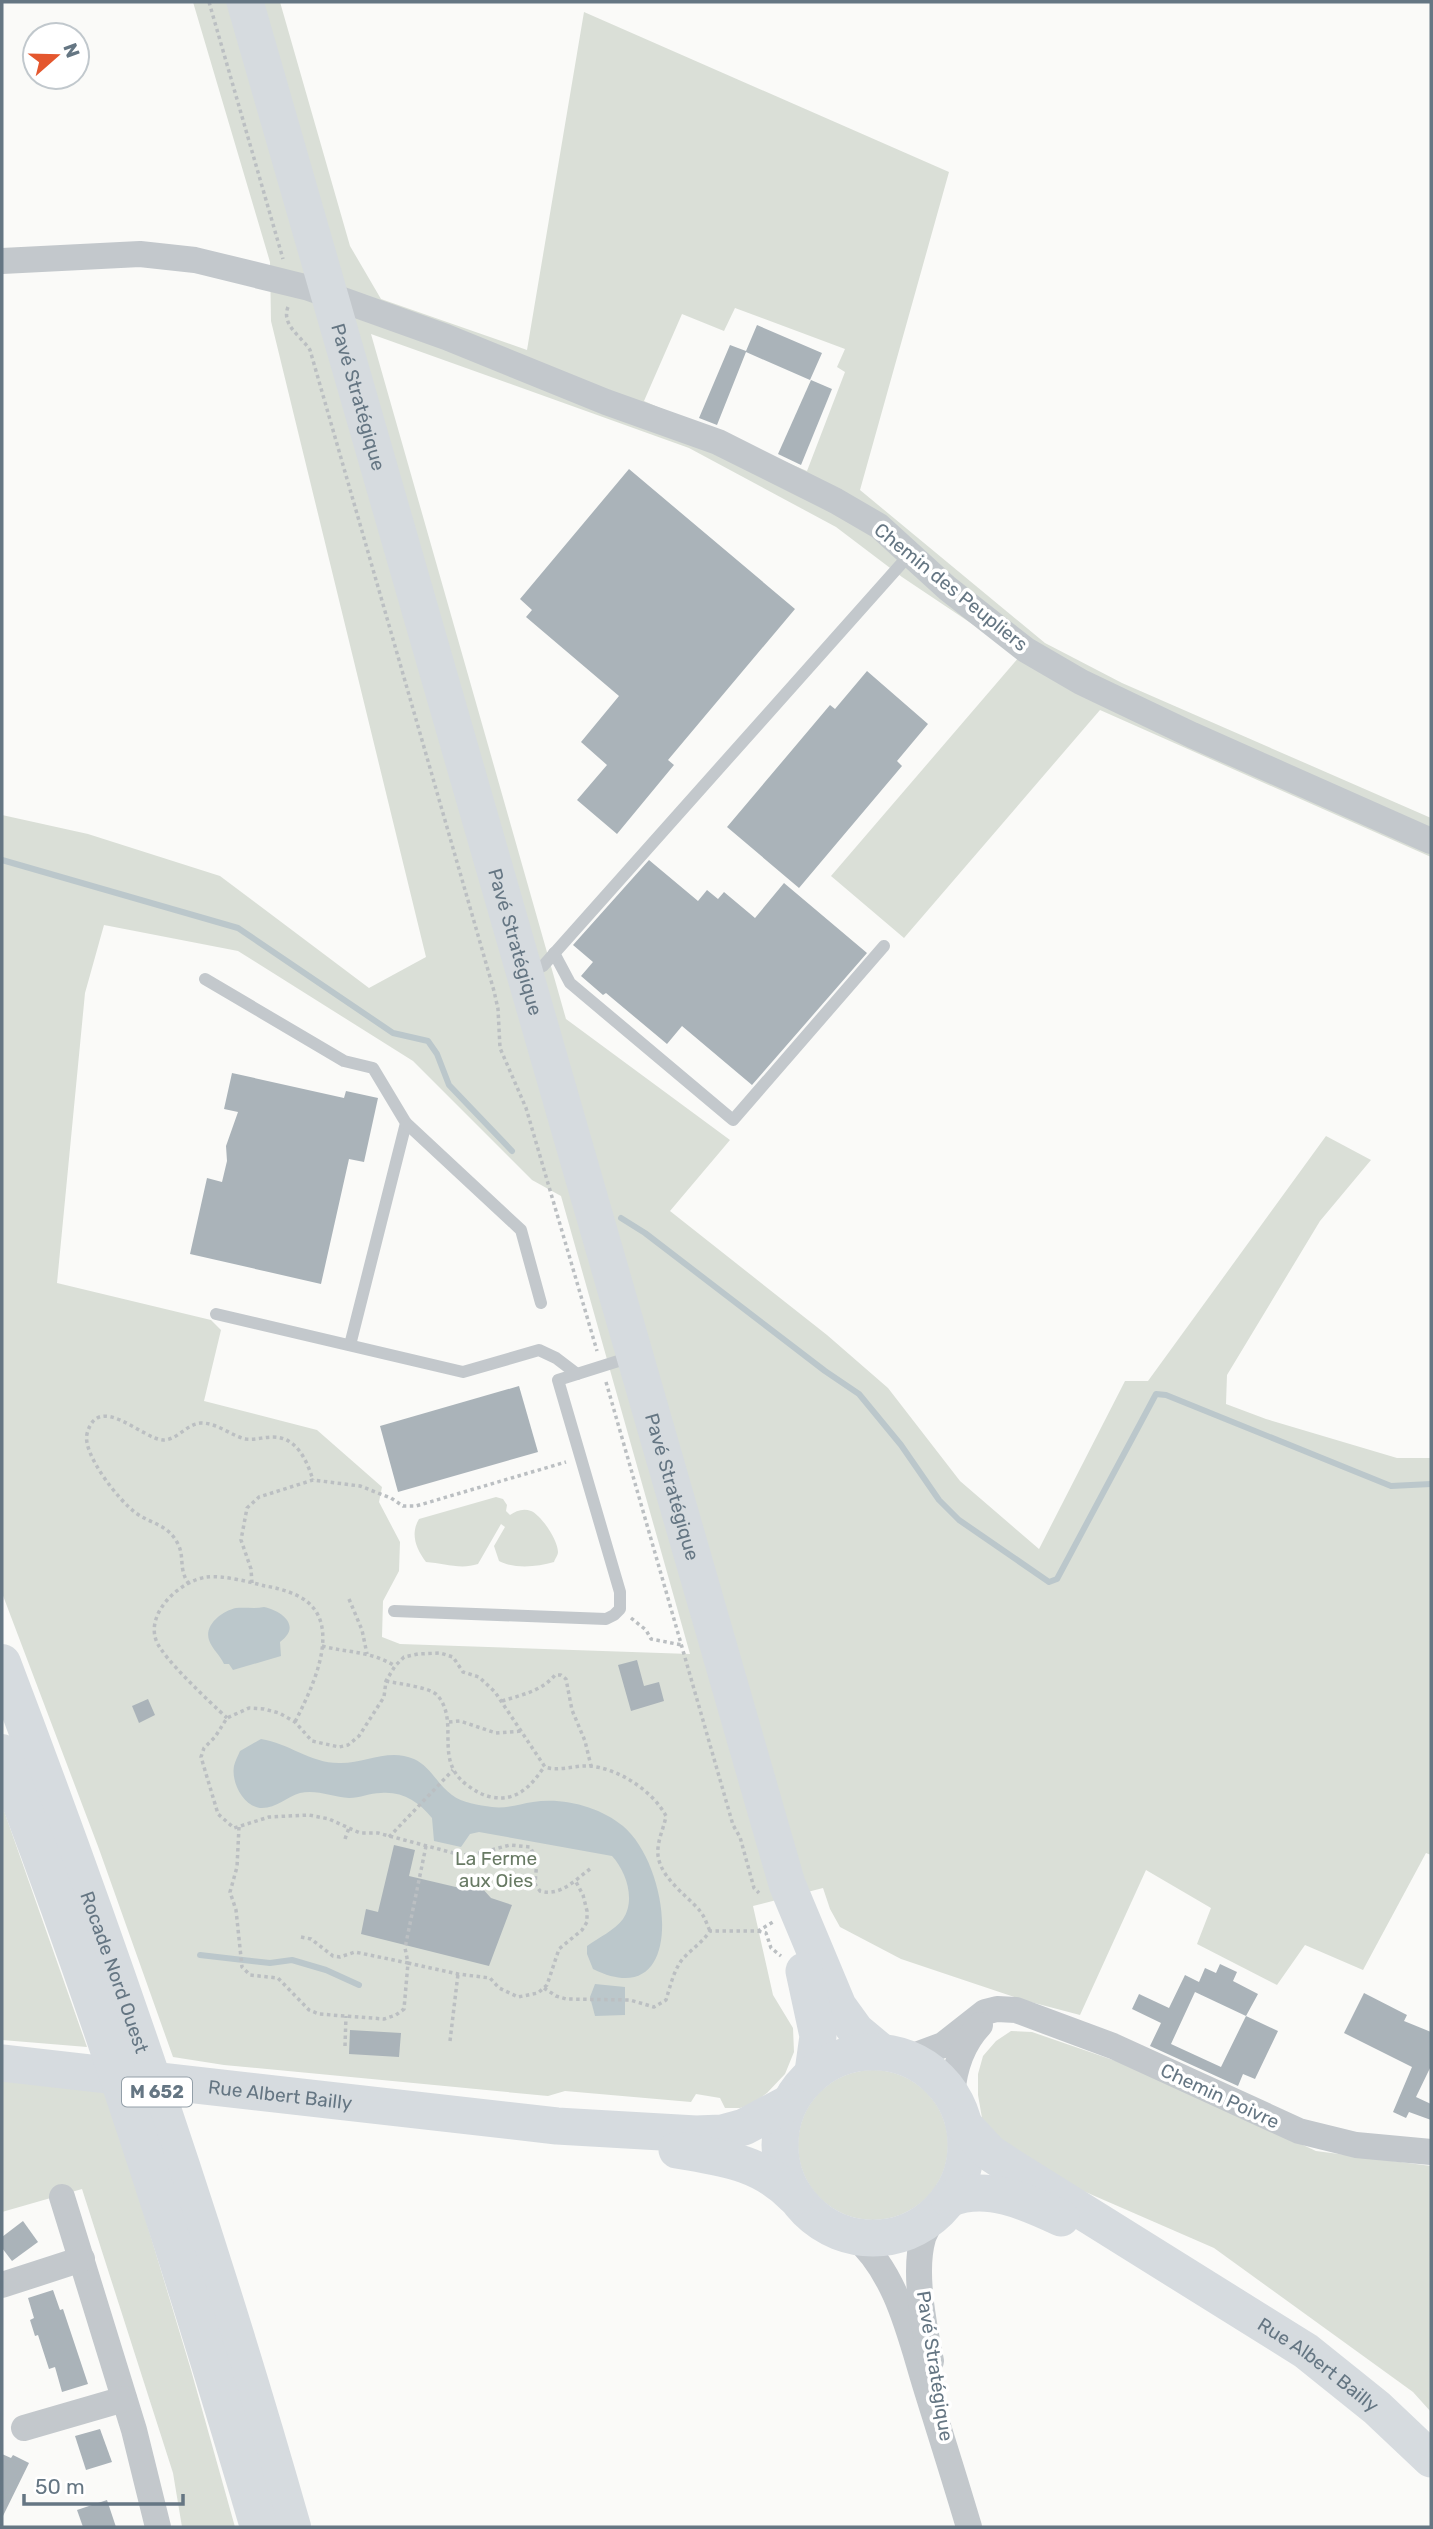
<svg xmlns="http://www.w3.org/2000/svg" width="1433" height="2529" font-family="Rubik,sans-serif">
  <rect width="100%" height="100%" fill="#fafaf8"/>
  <g fill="#dadfd7" fill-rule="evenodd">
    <path d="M193,2H280L350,246L381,299L527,350L584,12L949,172L860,490L1045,643L1122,683L1431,818V857L1100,710L904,938L831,876L1020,656L902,577L836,527L689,448L371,334L566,1019L730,1140L670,1211L827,1335L888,1388L960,1481L1039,1549L1125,1381H1148L1326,1136L1371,1160L1320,1221L1227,1375L1226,1404L1266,1419L1397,1458H1431V1855L1426,1853L1363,1970L1305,1945L1277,1985L1197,1944L1211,1908L1146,1870L1080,2015L1023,2000L901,1959L840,1927L830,1909L823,1888L753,1906L773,1995L793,2028L794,2052L785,2074L767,2093L752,2104L740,2108H725L720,2098L696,2094L691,2102L565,2091L548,2096L224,2065L173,2057L99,1849L2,1593V815L88,834L220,876L369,988L426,957L271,321L270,262ZM735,308L845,349L837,367L845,372L807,471L644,401L682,314L724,331ZM104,925L238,951L413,1061L532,1180L561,1196L690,1654L400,1644L382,1637L383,1601L399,1571L400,1542L379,1502L382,1487L317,1430L204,1401L221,1330L211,1320L57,1283L85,993Z"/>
    <path d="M496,1497L503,1499L507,1505L506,1511L510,1515C516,1511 523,1508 531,1511C541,1515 558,1540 558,1552C558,1555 555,1559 554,1562C537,1567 514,1569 499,1561L494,1546L505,1527L501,1524L478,1564C460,1570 444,1563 426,1562C416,1549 410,1534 419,1519Z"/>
    <polygon points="2,1805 87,2047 2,2040"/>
    <polygon points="1011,2031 1032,2032 1139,2069 1316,2151 1431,2166 1431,2412 1413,2392 1214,2248 1074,2187 1000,2139 982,2118 978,2095 978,2074 983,2056 996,2041"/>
    <circle cx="873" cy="2145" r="75"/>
    <polygon points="2,2080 107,2091 191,2370 235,2527 182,2527 173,2473 82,2189 2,2212"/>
  </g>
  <g fill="#bbc7cb">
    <path d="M264,1607C282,1611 302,1626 280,1642L281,1656L233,1670L229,1664H224C220,1655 212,1649 209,1640C204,1625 222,1611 236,1608C245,1607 255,1609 264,1607Z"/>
    <path d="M261,1739C289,1743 311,1764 341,1763C366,1763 389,1748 414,1759C430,1766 438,1785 452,1795C462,1803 479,1805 492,1807C506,1809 519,1804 533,1802C563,1797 600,1807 623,1826C672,1867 688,2016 593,1969L587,1954V1946C598,1938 615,1930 623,1919C636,1900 626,1871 612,1856L479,1832L470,1834L461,1847L434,1841L432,1818C419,1802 402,1791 381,1793C370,1793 360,1798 349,1798C333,1797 316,1789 300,1793C286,1797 276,1809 260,1808C243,1806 231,1782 234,1766C235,1761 238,1756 240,1751Z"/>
    <polygon points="595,1984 625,1987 625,2015 595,2016 590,1997"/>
  </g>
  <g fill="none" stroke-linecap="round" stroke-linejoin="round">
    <g stroke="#bbc7cb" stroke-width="6">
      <polyline points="2,860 238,928 393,1033 428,1041 437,1054 449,1085 512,1151"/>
      <polyline points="621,1218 645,1233 825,1371 859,1394 901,1445 939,1500 959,1520 1049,1582 1057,1579 1156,1394 1166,1395 1391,1486 1431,1484"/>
      <polyline points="200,1955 270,1963 292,1960 326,1970 359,1985"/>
    </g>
  </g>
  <g fill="#aab3b9" fill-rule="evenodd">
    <polygon points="757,325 822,353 810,380 746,352 717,425 699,418 730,345 746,351"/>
    <polygon points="811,380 832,389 801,465 778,454"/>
    <polygon points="629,469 795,609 668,760 674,765 617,834 577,800 607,765 581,742 619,696 526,617 532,610 520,599"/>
    <polygon points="867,671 928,724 897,761 902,766 799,888 727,827 830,705 835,709"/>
    <polygon points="649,860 698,901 707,890 718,899 724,892 755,918 784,883 867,953 752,1085 682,1026 667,1044 606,993 603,995 581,976 593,962 573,945"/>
    <polygon points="232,1073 344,1098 346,1091 378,1098 364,1162 349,1159 321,1284 190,1254 207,1178 222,1182 227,1161 226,1146 238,1112 224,1109"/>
    <polygon points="519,1386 538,1452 398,1492 380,1426"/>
    <polygon points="637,1660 644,1686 659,1682 664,1701 631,1711 618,1665"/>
    <polygon points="148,1699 155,1715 139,1723 132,1706"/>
    <polygon points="394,1845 415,1850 409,1876 460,1888 473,1885 481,1887 491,1898 512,1905 489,1966 361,1934 366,1909 378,1912"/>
    <path d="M1220,1964L1237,1972L1233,1981L1258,1994L1246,2016L1278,2031L1255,2079L1243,2074L1238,2086L1150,2046L1161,2023L1132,2009L1139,1994L1169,2008L1185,1975L1199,1982L1205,1968L1216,1973ZM1195,1992L1246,2016L1221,2067L1171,2044Z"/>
    <polygon points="1364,1993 1407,2015 1404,2021 1431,2032 1431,2066 1416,2097 1431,2104 1431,2120 1409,2112 1406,2118 1393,2112 1412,2067 1344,2033"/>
    <polygon points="350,2030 401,2033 399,2057 349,2054"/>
    <polygon points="23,2221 38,2242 12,2261 2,2248 2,2237"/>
    <polygon points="53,2290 60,2310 63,2309 88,2384 62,2392 55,2367 49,2369 38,2335 35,2336 30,2320 34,2318 28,2298"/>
    <polygon points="100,2429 112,2462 86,2470 75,2436"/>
    <polygon points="2,2454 11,2458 13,2455 29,2463 2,2518"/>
    <polygon points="107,2500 116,2527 83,2527 77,2510"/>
  </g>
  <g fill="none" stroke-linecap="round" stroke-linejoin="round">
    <g stroke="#bbbfc2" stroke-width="3.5" stroke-dasharray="3.5 3.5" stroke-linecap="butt">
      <polyline points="209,2 283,259"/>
      <path d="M288,307C281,325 301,336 310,350L494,991L498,1009L500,1048L526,1108L597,1351"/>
      <polyline points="606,1382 733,1825 740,1837 754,1888 759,1893"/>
      <polyline points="252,1583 251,1569 241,1540 247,1508 259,1497 313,1480 360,1486 391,1498 403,1506 416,1506 566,1462"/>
      <path d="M189,1584C178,1569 185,1558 178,1544C168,1524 151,1524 136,1513C120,1502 82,1454 87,1434C98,1391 142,1439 163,1440C178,1440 186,1424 201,1423C218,1423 231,1436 246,1439C255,1440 264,1437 273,1437C297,1437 307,1461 313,1480"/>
      <polyline points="349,1599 362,1630 367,1654"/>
      <polyline points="631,1618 646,1630 651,1639 682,1645"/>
      <path d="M322,1646C349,1653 371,1651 395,1666"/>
      <path d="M386,1681C399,1684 431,1687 438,1696C460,1723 433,1760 467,1785C475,1791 482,1795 491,1797C517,1802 531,1786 544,1767"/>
      <path d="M502,1701C521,1695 542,1691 555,1675H561L566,1679L572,1710L585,1741L591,1766"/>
      <path d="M227,1718C211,1703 162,1658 156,1640C146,1612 181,1580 207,1577C222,1575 250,1582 265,1586C277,1588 289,1591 300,1597C346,1622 311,1690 295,1722"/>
      <polyline points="449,1722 460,1721 496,1733 522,1731"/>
      <polyline points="239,1827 237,1867 230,1892 236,1910 242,1967 250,1975 278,1978 309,2010 319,2014 384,2019 396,2015 404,2009 408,1963 458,1974 490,1978 499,1988 518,1997 538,1993 547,1985 559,1949 582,1930 587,1922 587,1911 583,1895 575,1880"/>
      <polyline points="389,1837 453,1770"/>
      <polyline points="345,1839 349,1828"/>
      <path d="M590,1869C575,1880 560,1897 540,1891L535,1884L537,1860L530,1847L510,1845L476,1854L461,1855L378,1833H360L329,1819L309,1815L269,1817L234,1828L218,1814L201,1757L204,1748L215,1737L227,1718L249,1708L264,1709L279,1713L295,1722L312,1741L339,1747L348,1745L359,1736L384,1697L386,1681L395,1666L404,1657L418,1654L440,1653L453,1657L463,1672L479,1677L495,1692L545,1767C559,1772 574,1765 589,1766C618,1768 653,1791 666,1816C664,1827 659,1837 658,1848C655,1875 686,1894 700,1911C705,1917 707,1925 710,1931"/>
      <polyline points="758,1931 766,1933 771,1948 781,1956"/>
      <polyline points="301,1937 311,1939 333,1956 340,1957 355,1952 408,1963 405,1948 426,1846"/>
      <path d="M544,1988L556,1996L566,1999L630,2000L654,2007L666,2000C670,1987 673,1973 681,1961C690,1950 702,1943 710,1931H758L773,1922"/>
      <polyline points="450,2041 458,1974"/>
      <polyline points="345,2046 346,2016"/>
    </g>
    <g stroke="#c3c8cc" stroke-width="12">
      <polyline points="554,953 570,983 733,1120 884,946"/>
      <polyline points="527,974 543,966 910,554"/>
      <polyline points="205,979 344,1061 373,1068 406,1123 350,1345"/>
      <polyline points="406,1123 521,1230 541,1303"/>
      <polyline points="216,1314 463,1372 539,1350 556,1358 577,1374"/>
      <polyline points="394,1611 606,1619 614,1615 620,1609 620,1592 558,1380 631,1357"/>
    </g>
    <g stroke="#c3c8cc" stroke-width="26">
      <polyline points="2,261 140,254 195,260 309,288 446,337 606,402 718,442 836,501 879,526 947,588 1026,650 1081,682 1192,735 1431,841"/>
      <polyline points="908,2058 943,2045 985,2012 997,2009 1016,2010 1113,2046 1299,2131 1356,2145 1431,2152"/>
      <path d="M952,2095C954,2069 962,2044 980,2025"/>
      <polyline points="62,2197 134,2430 158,2527"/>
      <path d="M854,2236C899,2275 911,2341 928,2394C942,2439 956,2483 969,2527"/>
      <polyline points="2,2285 82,2259"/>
      <path d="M931,2361C924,2326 913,2272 923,2238C926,2229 932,2221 936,2213"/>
      <polyline points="24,2428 124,2399"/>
    </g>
    <g stroke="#d6dbdf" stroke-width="37">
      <path id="s1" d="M245,2L787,1884L838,2006L856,2031L880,2051"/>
      <polyline points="804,1971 818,2036 813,2072"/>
      <circle cx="873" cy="2145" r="93"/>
      <path id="s2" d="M2,2063L557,2126L696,2134L722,2133L744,2127L789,2103"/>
      <path id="s3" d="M964,2125L990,2153L1016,2170L1306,2351L1377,2408L1431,2459"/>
      <path d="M677,2150C723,2158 761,2162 795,2197"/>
      <path d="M949,2199C986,2183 1027,2202 1061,2218"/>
    </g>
    <g stroke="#d6dbdf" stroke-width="38">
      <path id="s4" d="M2,1663C110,1947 209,2234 292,2527"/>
      <path d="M2,1753C100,2007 182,2266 259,2527"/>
    </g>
  </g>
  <g text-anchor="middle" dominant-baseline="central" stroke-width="7" stroke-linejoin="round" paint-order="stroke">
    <rect fill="#fff" stroke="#939fa8" stroke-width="2" x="122" y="2077.5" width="70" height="29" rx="5"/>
    <g font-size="18" font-weight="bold" fill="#657683">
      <text x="157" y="2092">M 652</text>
    </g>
    <g font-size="19" fill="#657683" stroke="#fff">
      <text stroke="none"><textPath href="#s1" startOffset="411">Pavé Stratégique</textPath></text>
      <text transform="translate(951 587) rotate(39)">Chemin des Peupliers</text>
      <text stroke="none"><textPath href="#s1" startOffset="978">Pavé Stratégique</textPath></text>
      <text stroke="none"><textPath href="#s1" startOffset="1545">Pavé Stratégique</textPath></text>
      <text stroke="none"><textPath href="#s4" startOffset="329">Rocade Nord Ouest</textPath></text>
      <text stroke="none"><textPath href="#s2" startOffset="280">Rue Albert Bailly</textPath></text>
      <text transform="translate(1220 2096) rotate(25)">Chemin Poivre</text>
      <text stroke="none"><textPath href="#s3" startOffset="429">Rue Albert Bailly</textPath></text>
      <text transform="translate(935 2366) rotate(81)">Pavé Stratégique</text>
    </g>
    <g font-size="19" fill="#687a64" stroke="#fff">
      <text x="496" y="1858">La Ferme<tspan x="496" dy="22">aux Oies</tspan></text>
    </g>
  </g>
  <rect width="1433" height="2529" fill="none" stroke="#657683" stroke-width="7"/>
  <g transform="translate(56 56) rotate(70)"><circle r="33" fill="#ffffff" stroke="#c1c8cd" stroke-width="2"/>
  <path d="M0-5L12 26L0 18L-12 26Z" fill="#e4572e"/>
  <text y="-10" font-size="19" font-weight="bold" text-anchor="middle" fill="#657683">N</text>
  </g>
  <path d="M24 2494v10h159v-10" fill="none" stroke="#657683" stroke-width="3.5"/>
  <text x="35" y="2494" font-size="21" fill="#657683" stroke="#ffffff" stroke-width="5" paint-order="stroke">50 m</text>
</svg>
